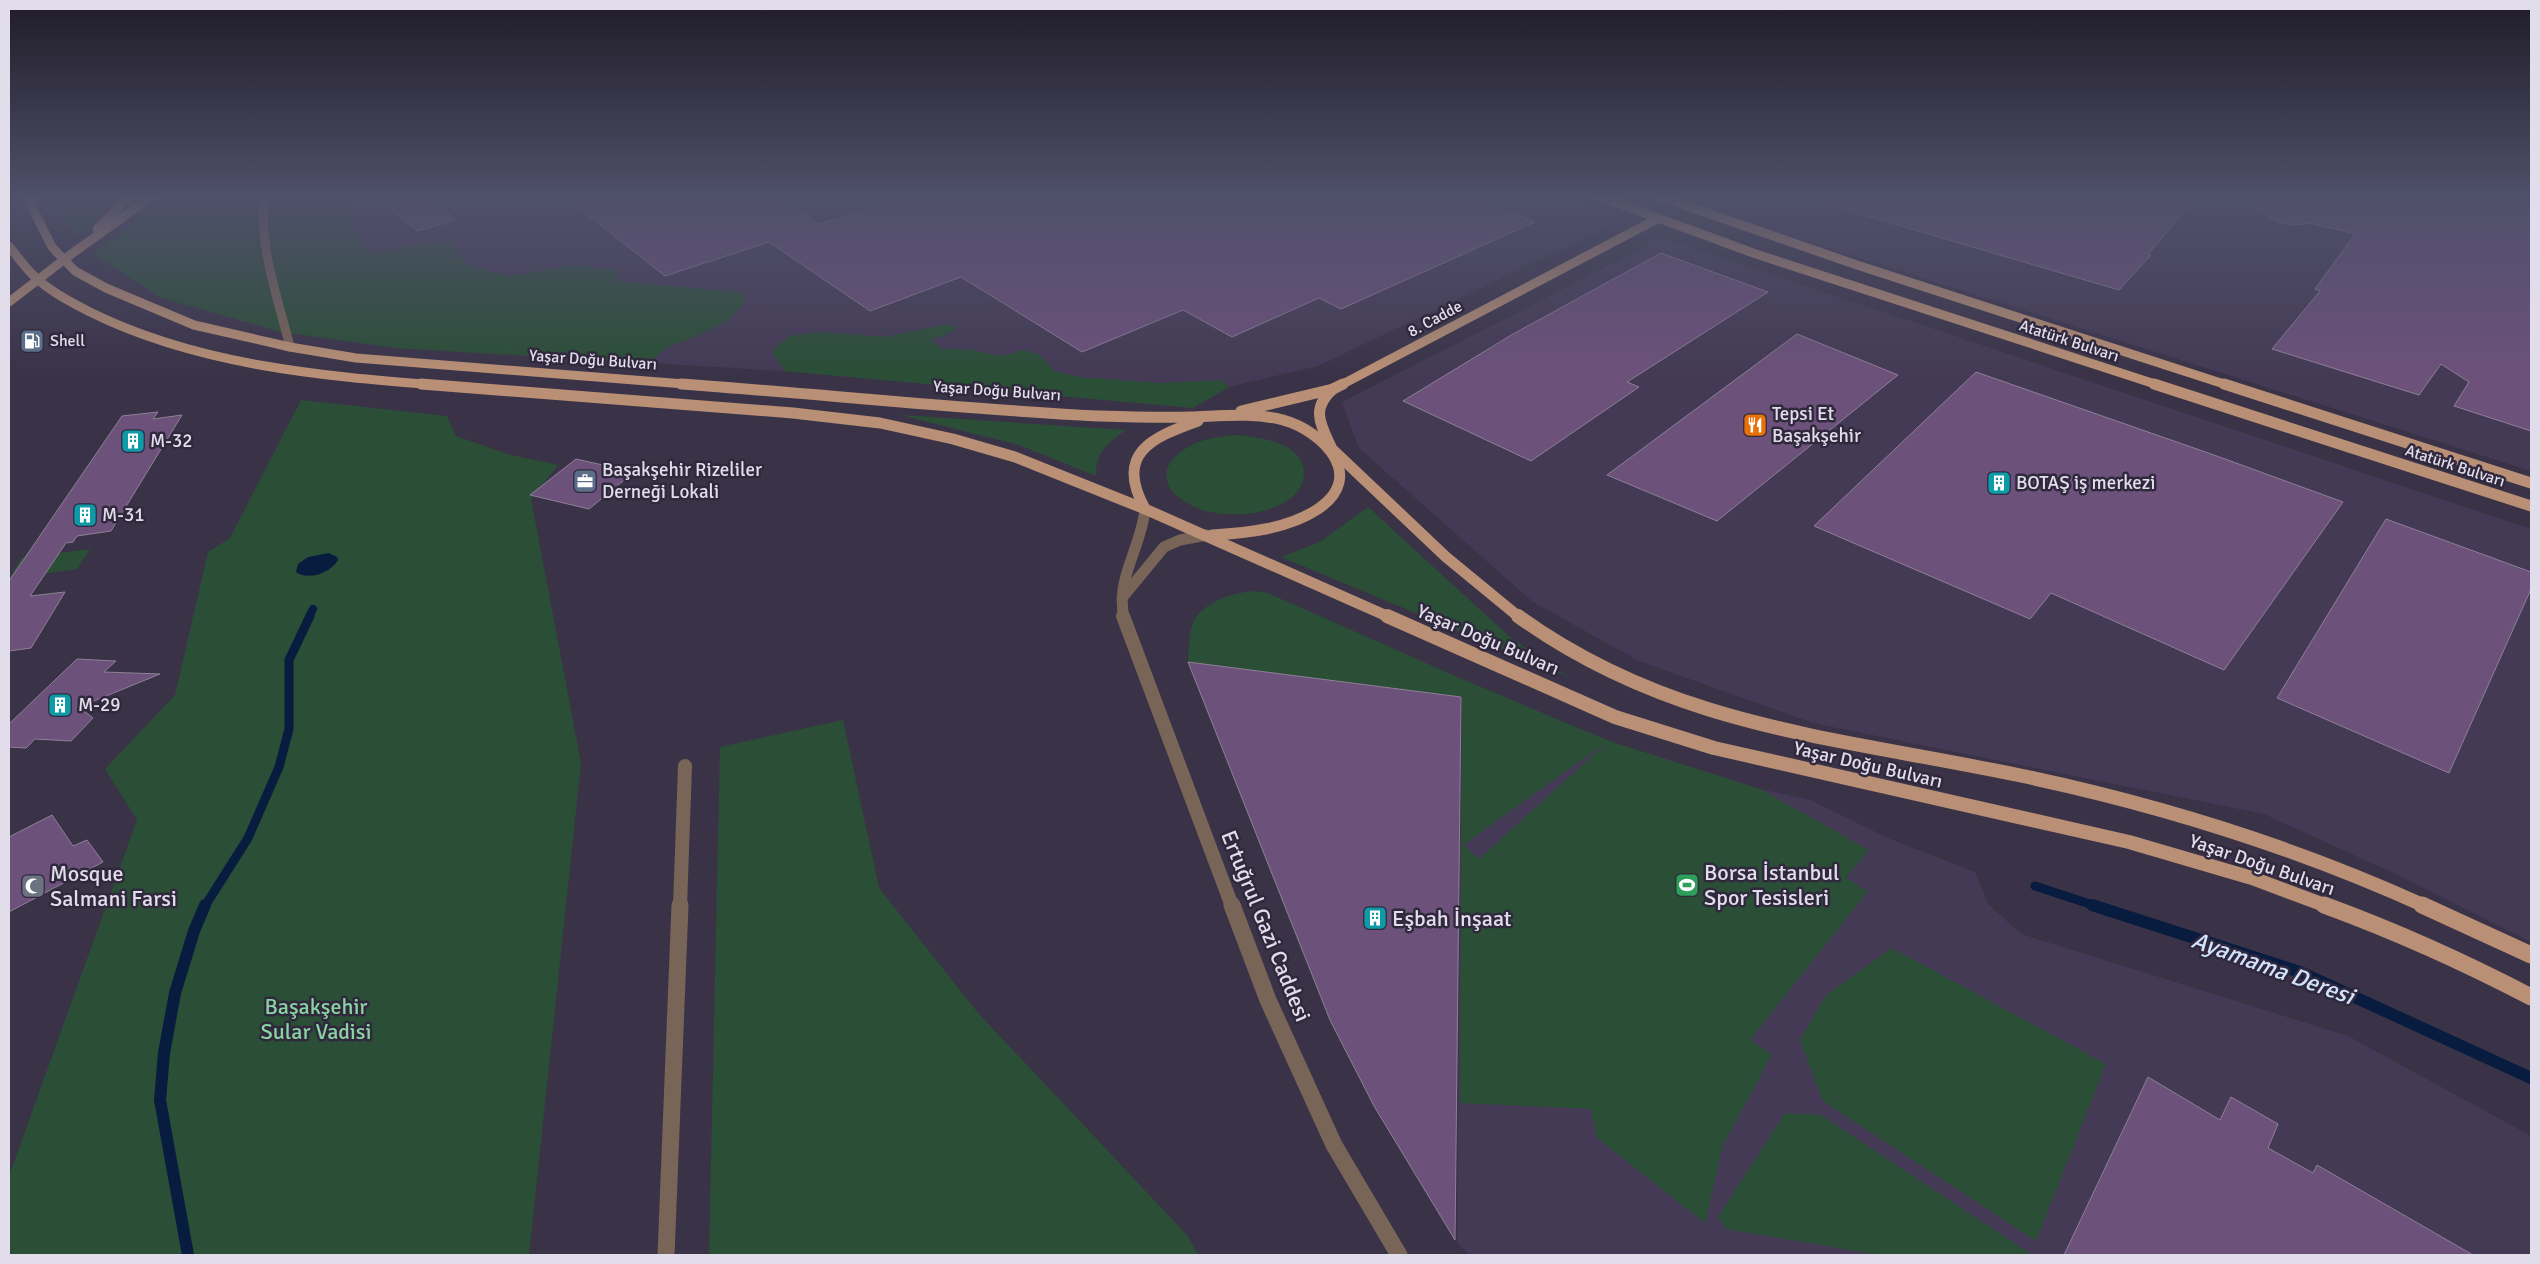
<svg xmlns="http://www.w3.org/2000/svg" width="2540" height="1264" font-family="Signika,sans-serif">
  <rect width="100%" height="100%" fill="#3a3348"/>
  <g fill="#443a55">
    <polygon points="168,197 1580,197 1599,210 1607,218 1608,227 1318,366 1229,387 1193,408 784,371 395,348 281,332 162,298 93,254"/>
    <polygon points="1681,197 2531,197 2531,471 1743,221"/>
    <polygon points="1656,236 2531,529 2531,942 2400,876 2264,814 1813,723 1639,661 1533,602 1359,448 1342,402 1647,246"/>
    <polygon points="1462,679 1609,741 1760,789 1810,800 1890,839 1975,872 1988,904 2021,934 2348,1036 2531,1136 2531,1255 1470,1255 1457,1243"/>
  </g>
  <g fill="#2a4e36" fill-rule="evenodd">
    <polygon points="58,197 110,197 102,213 80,235 63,220"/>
    <polygon points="168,197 348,197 353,232 368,251 377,253 423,243 451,243 466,265 510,276 574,265 618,271 616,281 745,293 744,304 728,321 693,338 668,347 647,363 395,348 281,332 162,298 93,254"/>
    <polygon points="941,325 959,326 944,336 931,339 941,348 973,350 1002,356 1023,350 1038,354 1055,371 1079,377 1160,383 1220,380 1229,387 1193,408 784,371 772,351 789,336 821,332 884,337"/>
    <polygon points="301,400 447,416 456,436 511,455 558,465 531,499 581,763 529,1255 9,1255 9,1176 137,820 105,769 175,695 208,552 230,538"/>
    <path d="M900,415L1126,430C1107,444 1096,451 1096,476L1019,445Z"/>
    <path d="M1235,435C1257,437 1301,441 1304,471C1304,479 1302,486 1297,492C1276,517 1220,520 1193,506C1160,491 1156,464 1190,446C1204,438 1220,437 1235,435Z"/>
    <polygon points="1368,507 1511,638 1569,677 1281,557 1320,542"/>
    <polygon points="90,549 77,569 9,579 21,558"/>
    <path d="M1253,591L1268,593L1462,679L1609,741L1760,789L1869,850L1846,878L1868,891L1750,1040L1772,1054L1723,1145L1705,1223L1597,1138L1591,1109L1460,1103L1462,697L1188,662C1189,648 1188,628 1197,616C1210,600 1233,593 1253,591ZM1604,745L1479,859L1463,845L1604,744Z"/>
    <polygon points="843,720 879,888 978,1013 1187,1235 1198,1255 709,1255 720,747"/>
    <polygon points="1892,948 2106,1064 2036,1241 1823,1101 1800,1040 1826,995"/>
    <polygon points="1785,1113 1821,1115 2032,1255 1879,1255 1726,1229 1718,1217"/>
  </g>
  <path fill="#071c3f" d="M329,553L337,557L338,560C331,573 308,581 296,572L298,564L308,557Z"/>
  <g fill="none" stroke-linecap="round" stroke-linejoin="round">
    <polyline stroke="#071c3f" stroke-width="8" points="309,617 313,609"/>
    <g stroke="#071c3f" stroke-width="9">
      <polyline points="2035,886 2096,906"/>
      <polyline points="205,906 248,838 279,767 289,729 289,660 310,616"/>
    </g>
    <g stroke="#071c3f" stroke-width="12">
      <polyline points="2092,905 2300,972 2531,1078"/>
      <polyline points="188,1255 160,1100 164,1053 175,993 194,931 205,905"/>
    </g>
  </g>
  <g fill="#6c517b" stroke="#8e8096">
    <polygon points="565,197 778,197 820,224 903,197 1473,197 1535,222 1341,309 1319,298 1232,337 1183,310 1082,352 961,277 870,311 769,242 665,276"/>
    <polygon points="1827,197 2197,197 2148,254 2151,255 2119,290 1826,204"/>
    <polygon points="2237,197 2531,197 2531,431 2454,406 2469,382 2441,364 2419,395 2272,349 2320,291 2315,289 2355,234 2310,223 2296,225 2277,222"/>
    <polygon points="429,198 456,220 417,231 391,209"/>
    <polygon points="1661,253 1768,292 1627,382 1639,387 1531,461 1403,401 1513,334"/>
    <polygon points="1797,334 1898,375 1717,521 1607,475"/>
    <polygon points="1976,372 2214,455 2343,502 2224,670 2051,593 2030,619 1814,526"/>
    <polygon points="158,412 153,419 182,415 111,531 77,536 73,542 66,543 30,596 65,592 31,648 9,651 9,581 122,416"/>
    <polygon points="576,459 634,472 589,509 530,495"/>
    <polygon points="2386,519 2531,572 2531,589 2449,773 2277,698"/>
    <polygon points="77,659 116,661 104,672 160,674 79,707 93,718 71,741 35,739 26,748 9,747 9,724"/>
    <polygon points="1188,662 1461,697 1455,1240 1374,1106 1330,1020"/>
    <polygon points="52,815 73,846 87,840 103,862 9,912 9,837"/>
    <polygon points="2148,1077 2220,1120 2231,1097 2278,1124 2268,1148 2313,1173 2317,1165 2473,1255 2064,1255"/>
  </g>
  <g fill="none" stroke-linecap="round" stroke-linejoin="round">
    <path stroke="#796558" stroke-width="9" d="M264,197C259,248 278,298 290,347"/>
    <g stroke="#796558" stroke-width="11">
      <polyline points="1122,598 1164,547 1180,540 1207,535"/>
      <path d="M1124,617C1115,579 1142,546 1145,509"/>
    </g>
    <g stroke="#796558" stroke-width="14">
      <polyline points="1123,616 1232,906"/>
      <polyline points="680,906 685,766"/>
    </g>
    <g stroke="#796558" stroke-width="17">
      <polyline points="1232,905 1268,1000 1334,1145 1399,1255"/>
      <polyline points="666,1255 680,905"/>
    </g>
    <g stroke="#b99075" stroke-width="9">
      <polyline points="30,197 33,209 52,247 75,271 106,288 194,325 290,347 356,358 697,385"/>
      <polyline points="1601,197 1756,254 2158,385"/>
      <polyline points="1661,197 1857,265 2227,385"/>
      <polyline points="97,229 129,197"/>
      <path d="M9,246C17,256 24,266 33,275C49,291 71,302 90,312C197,365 320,376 437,385"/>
      <polyline points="70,255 151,197"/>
      <polyline points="1341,385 1657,219"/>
    </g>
    <g stroke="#b99075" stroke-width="11">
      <polyline points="421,384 793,413 880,423 953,439 1015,457 1145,509 1389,617"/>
      <path d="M681,384C820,394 959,409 1098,416C1129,417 1159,418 1190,417C1221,416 1253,412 1283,420C1323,431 1367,476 1318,509C1288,529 1247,533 1212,535"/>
      <polyline points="2154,384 2531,506"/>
      <polyline points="2224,384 2531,483"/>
      <path d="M1333,389C1310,409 1321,425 1332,449L1446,557L1519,617"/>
      <polyline points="1241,411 1333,389 1343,384"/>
      <path d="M1145,509C1115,454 1150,438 1198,421"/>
    </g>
    <g stroke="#b99075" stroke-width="14">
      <polyline points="1387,616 1615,717 1714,748 2129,842 2252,878 2327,906"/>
      <path d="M1518,616C1673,728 1837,737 2018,775C2157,804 2295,847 2425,906"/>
    </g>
    <g stroke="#b99075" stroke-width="17">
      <path d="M2324,905C2395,931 2464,962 2531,997"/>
      <polyline points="2422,905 2531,955"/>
    </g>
    <polyline stroke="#b99075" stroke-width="9" points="9,302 70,255"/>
  </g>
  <linearGradient id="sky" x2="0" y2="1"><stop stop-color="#201c28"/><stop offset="0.53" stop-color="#4f506a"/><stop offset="1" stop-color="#4f506a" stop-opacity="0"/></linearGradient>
  <rect width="2540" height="374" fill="url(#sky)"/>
  <defs>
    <g id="fuel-square" transform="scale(1.25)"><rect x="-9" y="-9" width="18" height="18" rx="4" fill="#5c6f8a" stroke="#30293d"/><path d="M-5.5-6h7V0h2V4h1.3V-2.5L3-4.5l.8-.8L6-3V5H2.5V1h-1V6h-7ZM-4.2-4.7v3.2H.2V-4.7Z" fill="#fff"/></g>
    <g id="restaurant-square" transform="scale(1.25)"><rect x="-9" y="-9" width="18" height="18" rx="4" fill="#e8710a" stroke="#30293d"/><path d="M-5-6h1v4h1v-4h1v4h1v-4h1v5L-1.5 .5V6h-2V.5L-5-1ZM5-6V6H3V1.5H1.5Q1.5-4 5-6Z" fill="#fff"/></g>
    <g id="building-square" transform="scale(1.25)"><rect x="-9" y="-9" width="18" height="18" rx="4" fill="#0f9aa8" stroke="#30293d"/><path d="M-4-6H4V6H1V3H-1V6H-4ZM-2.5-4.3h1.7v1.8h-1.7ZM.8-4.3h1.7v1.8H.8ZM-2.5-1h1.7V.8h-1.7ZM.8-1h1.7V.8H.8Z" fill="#fff"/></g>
    <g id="office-square" transform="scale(1.25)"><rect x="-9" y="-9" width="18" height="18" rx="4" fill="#5c6f8a" stroke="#30293d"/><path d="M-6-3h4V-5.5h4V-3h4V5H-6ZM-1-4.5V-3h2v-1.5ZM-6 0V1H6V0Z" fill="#fff"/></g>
    <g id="stadium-square" transform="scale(1.25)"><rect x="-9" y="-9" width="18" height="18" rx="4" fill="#2e9e5b" stroke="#30293d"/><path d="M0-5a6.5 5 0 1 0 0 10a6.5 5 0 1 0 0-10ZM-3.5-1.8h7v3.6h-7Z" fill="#fff"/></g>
    <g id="mosque-square" transform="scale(1.25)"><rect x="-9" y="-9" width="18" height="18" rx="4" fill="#6b7280" stroke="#30293d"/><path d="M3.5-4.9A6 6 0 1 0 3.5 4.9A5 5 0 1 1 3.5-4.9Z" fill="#fff"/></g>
  </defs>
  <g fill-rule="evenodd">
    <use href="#fuel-square" x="32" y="341"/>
    <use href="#restaurant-square" x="1755" y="425"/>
    <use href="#building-square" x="133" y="441"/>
    <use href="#office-square" x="585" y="481"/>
    <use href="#building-square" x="1999" y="483"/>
    <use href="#building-square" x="85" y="515"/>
    <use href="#building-square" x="60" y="705"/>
    <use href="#stadium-square" x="1687" y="885"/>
    <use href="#mosque-square" x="33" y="886"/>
    <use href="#building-square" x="1375" y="918"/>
  </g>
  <g text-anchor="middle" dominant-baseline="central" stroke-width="5" stroke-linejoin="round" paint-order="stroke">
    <g font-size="16" fill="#e2ddeb" stroke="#30293d">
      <text transform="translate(1435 319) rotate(-28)">8. Cadde</text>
      <text transform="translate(2069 341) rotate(18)">Atatürk Bulvarı</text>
      <text transform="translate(593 360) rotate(4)">Yaşar Doğu Bulvarı</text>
      <text transform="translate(997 391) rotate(4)">Yaşar Doğu Bulvarı</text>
      <text transform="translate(2455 466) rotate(18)">Atatürk Bulvarı</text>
    </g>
    <g font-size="16" fill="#e2ddeb" stroke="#30293d" text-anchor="start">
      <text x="50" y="341">Shell</text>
    </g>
    <g font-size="19" fill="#e2ddeb" stroke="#30293d" text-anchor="start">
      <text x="1772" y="414">Tepsi Et<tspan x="1772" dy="22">Başakşehir</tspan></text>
      <text x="150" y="441">M-32</text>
      <text x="602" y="470">Başakşehir Rizeliler<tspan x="602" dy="22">Derneği Lokali</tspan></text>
      <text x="2016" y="483">BOTAŞ iş merkezi</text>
      <text x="102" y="515">M-31</text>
      <text x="78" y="705">M-29</text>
    </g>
    <g font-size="19" fill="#e2ddeb" stroke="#30293d">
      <text transform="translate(1488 640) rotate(23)">Yaşar Doğu Bulvarı</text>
      <text transform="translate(1868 765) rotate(13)">Yaşar Doğu Bulvarı</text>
      <text transform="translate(2262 865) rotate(19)">Yaşar Doğu Bulvarı</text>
    </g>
    <g font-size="22" fill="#e2ddeb" stroke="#30293d" text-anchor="start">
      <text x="1704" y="872">Borsa İstanbul<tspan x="1704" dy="25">Spor Tesisleri</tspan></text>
      <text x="50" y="873">Mosque<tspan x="50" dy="25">Salmani Farsi</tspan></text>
      <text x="1392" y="918">Eşbah İnşaat</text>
    </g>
    <g font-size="22" fill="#e2ddeb" stroke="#30293d">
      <text transform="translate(1266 926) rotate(68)">Ertuğrul Gazi Caddesi</text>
    </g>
    <g font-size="22" fill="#8ad4a1" stroke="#30293d">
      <text x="316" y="1006">Başakşehir<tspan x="316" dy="25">Sular Vadisi</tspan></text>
    </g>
    <g font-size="24" font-style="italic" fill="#d2e3fe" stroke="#30293d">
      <text transform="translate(2273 968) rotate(20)">Ayamama Deresi</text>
    </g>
  </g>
  <rect width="2540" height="1264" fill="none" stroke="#e2ddeb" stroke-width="20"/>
</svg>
